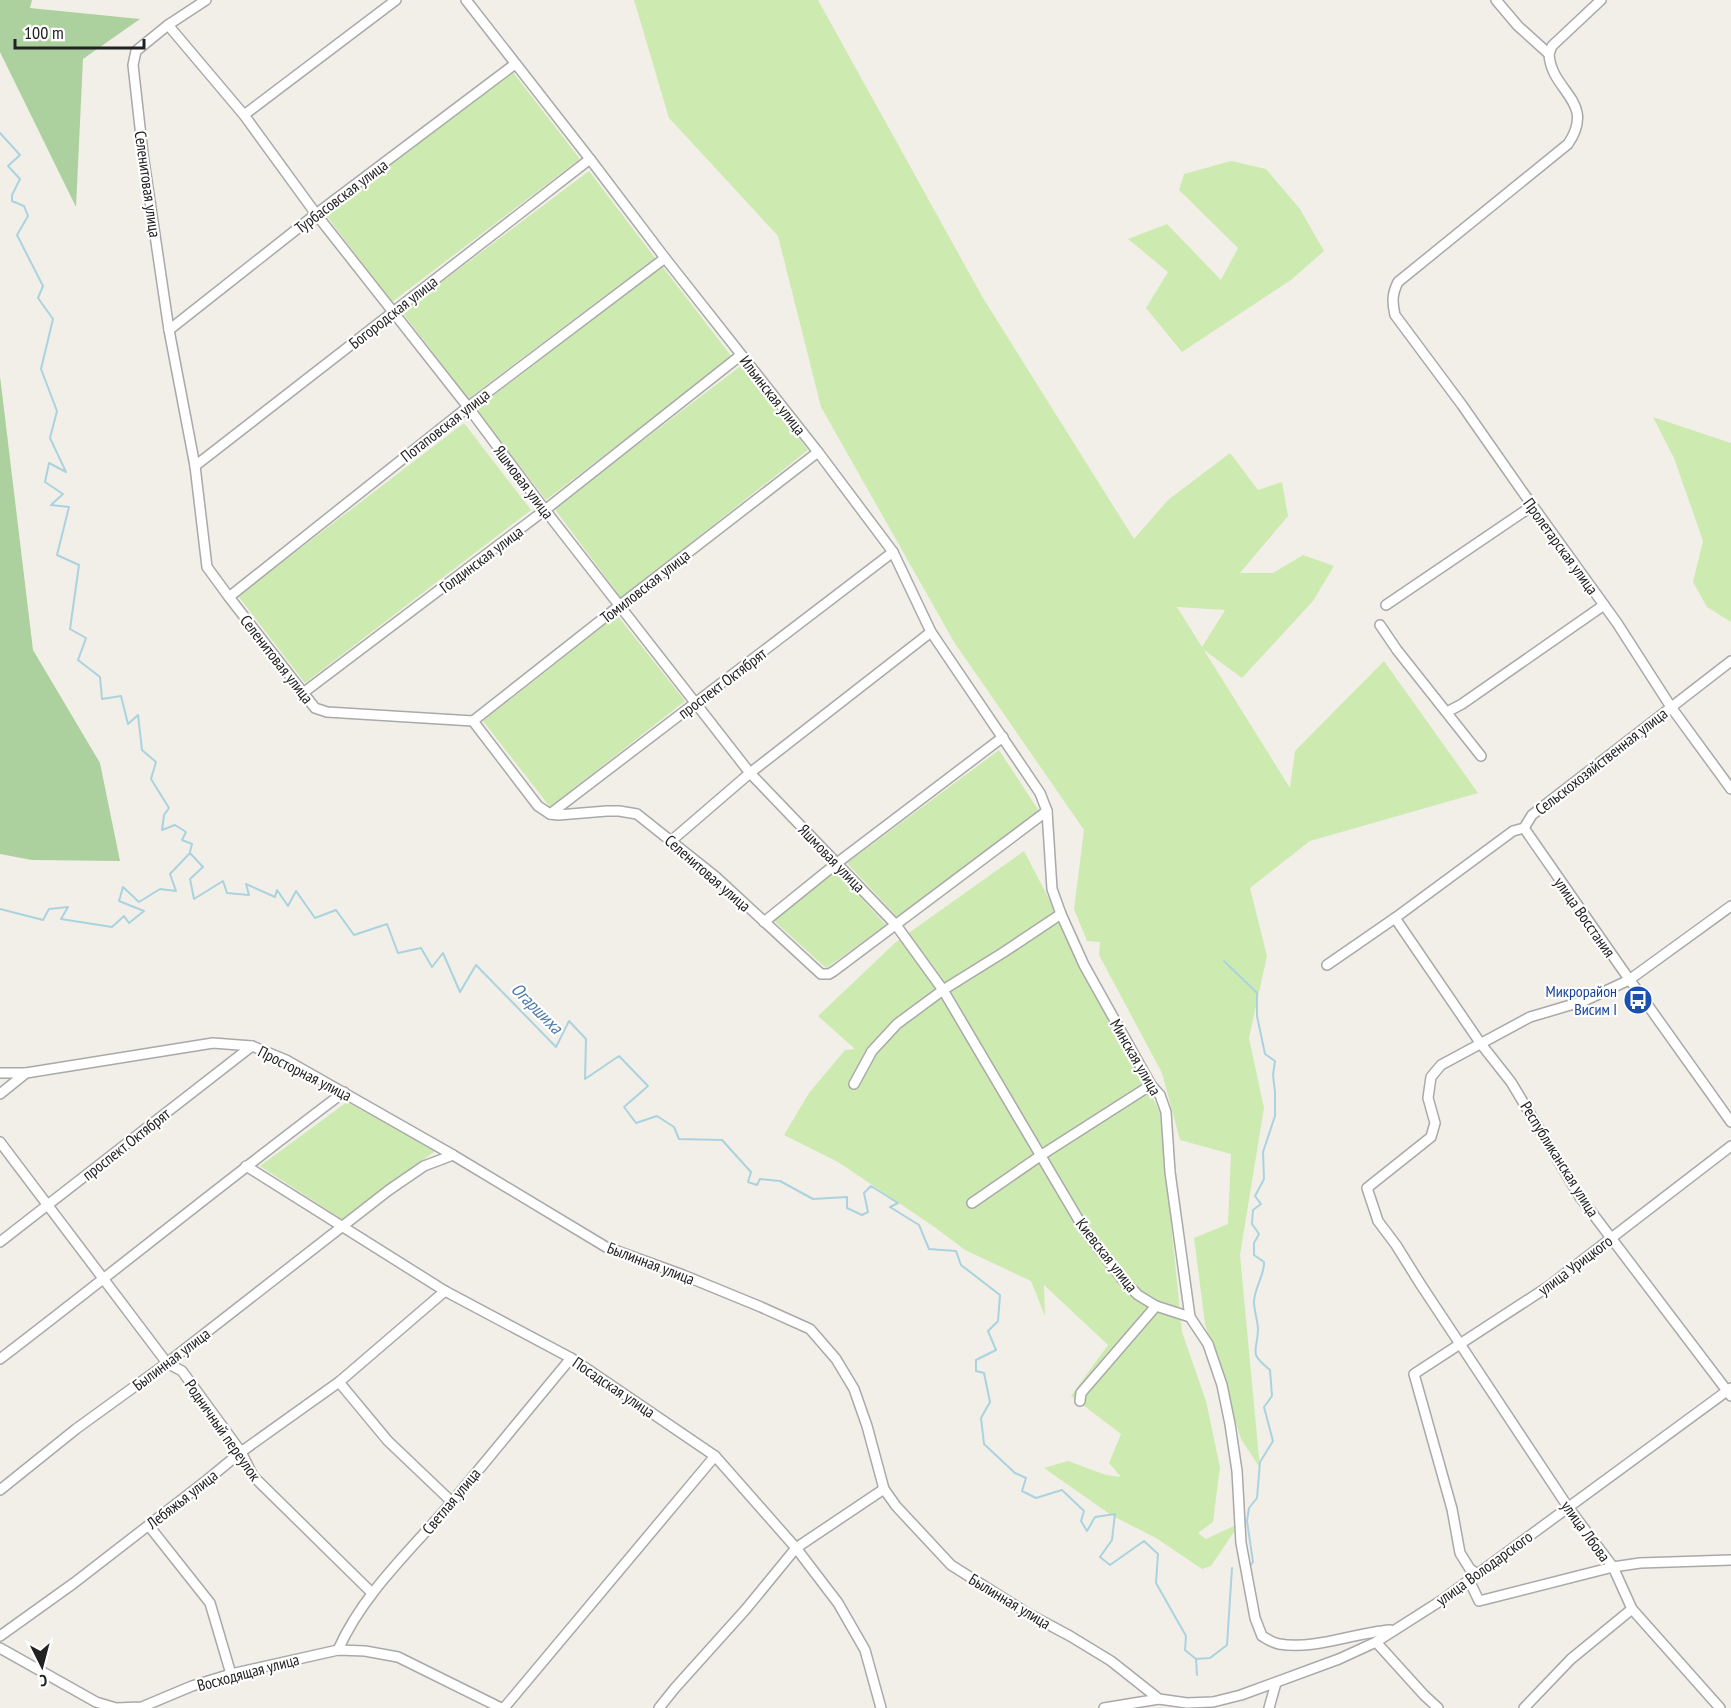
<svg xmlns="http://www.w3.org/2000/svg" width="1731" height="1708" font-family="'PT Sans Narrow',sans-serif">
  <rect width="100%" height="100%" fill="#f2efe9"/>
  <g fill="#cdebb0" fill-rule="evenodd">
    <path d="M634,0H818L983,298L1134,539L1168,500L1230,453L1258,490L1282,482L1288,516L1240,573H1273L1303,555L1334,566L1313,601L1242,678L1204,650L1290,788L1295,751L1384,661L1478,793L1310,841L1250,888L1267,956L1249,1038L1264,1108L1240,1255L1260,1468L1241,1439L1205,1324L1194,1238L1228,1224L1231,1154L1180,1140L1162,1073L1099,955L1100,942L1087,941L1074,909L1084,830L954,642L821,407L778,236L669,118ZM1177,607L1225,610L1202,647Z"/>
    <polygon points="512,71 580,159 392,302 325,214"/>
    <polygon points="1231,161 1266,169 1300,209 1324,251 1291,280 1182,352 1146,308 1168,272 1128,239 1167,224 1221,280 1238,248 1179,190 1184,174"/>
    <polygon points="589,171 655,258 468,399 402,312"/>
    <polygon points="662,266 732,357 546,500 476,409"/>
    <polygon points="742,365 808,450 621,598 554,508"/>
    <polygon points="1653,417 1731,443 1731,622 1707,607 1693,582 1703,541 1674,458"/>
    <polygon points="464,423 531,510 305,683 238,596"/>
    <polygon points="617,615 685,701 550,807 483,721"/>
    <polygon points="999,750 1039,811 898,918 847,863"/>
    <polygon points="1024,851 1160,1112 1182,1332 1206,1401 1220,1467 1213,1522 1198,1533 1206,1539 1240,1523 1211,1566 1202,1569 1156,1538 1111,1515 1044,1468 1068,1461 1106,1475 1121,1477 1109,1463 1121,1434 1071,1396 1108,1345 1044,1285 1045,1316 1031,1281 965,1250 933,1226 838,1162 784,1135 809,1093 845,1050 855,1049 818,1016 896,942"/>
    <polygon points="836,871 886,925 826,968 773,920"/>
    <polygon points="347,1102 435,1151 343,1220 260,1166"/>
  </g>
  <g fill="#add19e">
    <polygon points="0,0 32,0 30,8 140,19 83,59 76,207 0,52"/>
    <polygon points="0,376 33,650 100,763 120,861 32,860 0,854"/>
  </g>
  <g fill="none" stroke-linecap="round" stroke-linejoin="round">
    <g stroke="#aad3df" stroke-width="2">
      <polyline points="0,133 20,155 8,166 20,179 12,195 12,201 24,206 28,216 17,235 43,286 38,298 53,319 41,369 57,411 50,438 66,472 49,463 45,482 63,494 51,505 69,507 57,555 79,565 70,629 86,638 78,660 100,677 102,699 121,696 128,724 138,715 142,750 156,762 151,779 169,808 164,815 162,830 175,825 186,832 182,840 192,844 190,852"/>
      <polyline points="0,909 43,920 49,909 68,907 61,919 112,927 124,916 129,923 144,911 119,901 123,887 139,902 160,889 176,891 170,874 190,853 203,867 190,879 194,899 223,881 227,893 249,895 246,884 275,897 277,890 288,906 296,891 315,918 336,910 354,935 387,924 398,953 421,948 432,967 443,953 460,992 476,965 556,1047 569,1021 586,1039 585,1079 619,1056 648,1086 624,1107 636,1123 657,1116 674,1127 679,1139 722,1140 751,1172 748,1182 757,1185 760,1179 780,1181 813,1199 847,1197 847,1208 862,1215 868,1212 864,1193 871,1186 898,1203 890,1207 919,1225 929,1249 956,1251 961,1265 1000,1295 998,1321 988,1331 996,1350 976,1360 976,1371 984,1373 990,1402 981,1418 984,1444 1015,1473 1026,1478 1022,1491 1036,1498 1062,1490 1084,1511 1081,1521 1087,1531 1095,1517 1115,1514 1112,1540 1100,1557 1110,1565 1144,1541 1158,1554 1156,1583 1186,1636 1185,1650 1196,1659 1197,1675"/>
      <path d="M1224,961L1257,993V1016L1265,1054L1275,1061L1273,1075L1275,1092V1116L1263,1152L1264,1179L1255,1196L1261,1204L1253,1210L1252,1224L1259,1234L1254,1243V1255L1264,1262C1265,1274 1254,1289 1254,1302C1254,1311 1258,1321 1258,1330C1257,1354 1248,1352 1270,1370L1272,1396L1264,1407L1273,1441L1260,1462L1257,1498L1249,1508L1247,1521L1253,1562L1250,1566"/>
      <polyline points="1196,1659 1210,1658 1227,1645 1232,1568"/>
    </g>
    <g stroke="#a9a9a9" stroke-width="12">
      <g id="minor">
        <polyline points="206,0 168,25 136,51 133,65 143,154 169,330 195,466 207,567 229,597 315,708 327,712 473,721 538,806 550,814 558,815 607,811 619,811 637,814 716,877 821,974 829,974 834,971 1047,811"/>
        <polyline points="466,0 590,159 665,258 818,452 893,552 931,632 1040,793 1047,811 1052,889 1061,914 1084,965 1151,1085 1160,1095 1166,1112 1170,1172 1190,1317"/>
        <path d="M1496,0L1518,26L1549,54C1551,92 1597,101 1568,144L1398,282C1392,294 1392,302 1395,315L1462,405L1522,491L1617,623L1671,707L1731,789"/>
        <path d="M168,25L244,115L316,214L468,407L545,510L750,773L896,925L943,990L1084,1229L1123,1280L1138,1295L1156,1306L1190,1317L1208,1344L1222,1385L1230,1424L1237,1471L1241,1543L1255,1618L1262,1636C1267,1639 1273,1643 1279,1644C1316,1650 1353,1633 1390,1630"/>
        <polyline points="1549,54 1552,46 1601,0"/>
        <polyline points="244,115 396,0"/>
        <polyline points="169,330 316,214 515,64"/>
        <polyline points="195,466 590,159"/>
        <polyline points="229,597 468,407 665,258"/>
        <polyline points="1386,605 1532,506"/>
        <polyline points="1380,625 1397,650 1481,756"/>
        <polyline points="303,693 545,510 741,355"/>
        <polyline points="1447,712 1462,704 1604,605"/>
        <polyline points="473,721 619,606 818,452"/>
        <polyline points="550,814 893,552"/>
        <polyline points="1524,828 1622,969 1731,1122"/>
        <polyline points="671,841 750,773 931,632"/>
        <polyline points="1395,918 1481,1044 1511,1082 1580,1197 1731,1396"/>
        <polyline points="764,922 837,863 1003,737"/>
        <polyline points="1327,965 1395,918 1513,831 1524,828 1532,815 1731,661"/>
        <polyline points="0,1073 26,1073 213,1043 252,1046 286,1060 453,1155"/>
        <polyline points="854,1084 872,1051 897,1024 943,990 1004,952 1061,914"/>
        <polyline points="0,1094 26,1073"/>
        <polyline points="0,1142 167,1363 182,1371 241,1452 253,1476 372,1593"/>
        <polyline points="246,1166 445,1291 571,1358 715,1456 796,1548 838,1603 865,1650 881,1708"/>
        <polyline points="972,1203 1040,1156 1151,1085"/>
        <polyline points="0,1242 252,1046"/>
        <path d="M0,1359C115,1271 228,1179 344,1092"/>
        <polyline points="339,1382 388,1441 452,1502"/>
        <polyline points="1080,1401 1081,1393 1156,1306"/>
        <polyline points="0,1490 76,1429 167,1363 389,1190 424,1166 453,1155 606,1247 683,1275 761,1307 810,1329 836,1359 854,1389 867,1426 884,1489 896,1506 951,1565 1027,1613 1070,1636 1111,1661 1159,1699 1187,1703 1213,1702 1241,1695 1339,1659 1376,1642 1442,1600 1731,1388"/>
        <polyline points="149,1526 210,1603 231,1674"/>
        <polyline points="1477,1574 1470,1569 1460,1553 1452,1509 1414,1374 1549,1286 1731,1146"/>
        <polyline points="1469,1580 1479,1601 1613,1567 1640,1563 1731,1560"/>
        <polyline points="0,1636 74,1583 207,1480 241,1452 339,1382 445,1291"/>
        <polyline points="1376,1642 1424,1695 1438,1708"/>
        <polyline points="0,1648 96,1702 116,1708 142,1707 192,1686 231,1674 338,1650 365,1651 398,1657 501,1708"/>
        <path d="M338,1650C363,1593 412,1549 452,1502C492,1454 531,1406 571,1358"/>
        <polyline points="504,1708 715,1456"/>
        <polyline points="659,1708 675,1688 746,1609 796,1548 884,1489"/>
        <polyline points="1104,1708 1159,1699"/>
        <polyline points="1269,1708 1276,1683"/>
        <polyline points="1524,1708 1571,1659 1632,1609"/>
        <polyline points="1720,1708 1632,1609 1613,1567 1568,1507 1421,1285 1396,1245 1378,1221 1367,1188 1431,1137 1435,1123 1428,1098 1431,1077 1441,1065 1530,1017 1584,1001 1629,980 1731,906"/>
      </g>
    </g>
    <use href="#minor" stroke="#fff" stroke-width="9"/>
  </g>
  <defs>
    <g id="bus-disc" transform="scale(1.5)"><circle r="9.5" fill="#1a4fb4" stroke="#fff"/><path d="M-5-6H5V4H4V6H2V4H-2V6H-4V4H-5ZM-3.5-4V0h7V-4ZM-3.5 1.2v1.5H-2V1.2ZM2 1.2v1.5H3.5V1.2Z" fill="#fff"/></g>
  </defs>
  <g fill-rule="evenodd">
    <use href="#bus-disc" x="1638" y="1000"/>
  </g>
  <g text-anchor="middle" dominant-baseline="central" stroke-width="4.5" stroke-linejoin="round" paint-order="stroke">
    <g font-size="16" fill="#222" stroke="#fff">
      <text transform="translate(148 184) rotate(82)">Селенитовая улица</text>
      <text transform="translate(341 196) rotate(-37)">Турбасовская улица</text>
      <text transform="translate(393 312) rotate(-38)">Богородская улица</text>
      <text transform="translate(773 395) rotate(52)">Ильинская улица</text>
      <text transform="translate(445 425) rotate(-38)">Потаповская улица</text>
      <text transform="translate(524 482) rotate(53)">Яшмовая улица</text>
      <text transform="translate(1561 546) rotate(54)">Пролетарская улица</text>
      <text transform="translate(481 559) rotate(-37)">Голдинская улица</text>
      <text transform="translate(645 586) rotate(-38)">Томиловская улица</text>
      <text transform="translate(277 659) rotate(52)">Селенитовая улица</text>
      <text transform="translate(722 683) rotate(-37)">проспект Октябрят</text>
      <text transform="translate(1601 761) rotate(-38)">Сельскохозяйственная улица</text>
      <text transform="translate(832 858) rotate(46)">Яшмовая улица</text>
      <text transform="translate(708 873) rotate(41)">Селенитовая улица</text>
      <text transform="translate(1585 917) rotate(55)">улица Восстания</text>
      <text transform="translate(1136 1057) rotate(60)">Минская улица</text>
      <text transform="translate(305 1073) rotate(27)">Просторная улица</text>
      <text transform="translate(126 1144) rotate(-38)">проспект Октябрят</text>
      <text transform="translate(1560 1159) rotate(58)">Республиканская улица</text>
      <text transform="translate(1107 1255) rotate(52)">Киевская улица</text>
      <text transform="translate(651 1263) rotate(21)">Былинная улица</text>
      <text transform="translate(1575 1265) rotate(-37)">улица Урицкого</text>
      <text transform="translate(171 1359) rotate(-37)">Былинная улица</text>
      <text transform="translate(614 1387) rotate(34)">Посадская улица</text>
      <text transform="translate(223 1430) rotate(55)">Родничный переулок</text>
      <text transform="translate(182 1499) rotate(-38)">Лебяжья улица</text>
      <text transform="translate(451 1501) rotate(-50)">Светлая улица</text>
      <text transform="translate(1586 1531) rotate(54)">улица Лбова</text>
      <text transform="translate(1484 1568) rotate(-36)">улица Володарского</text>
      <text transform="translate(1010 1601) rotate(31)">Былинная улица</text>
      <text transform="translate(248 1672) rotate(-15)">Восходящая улица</text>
    </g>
    <g font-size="16" fill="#164399" stroke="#fff" text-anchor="end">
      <text x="1617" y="991">Микрорайон<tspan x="1617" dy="18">Висим I</tspan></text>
    </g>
    <g font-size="18" font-style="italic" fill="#4a7aab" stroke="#fff">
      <text transform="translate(537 1008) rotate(45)">Огаршиха</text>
    </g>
  </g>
  <g transform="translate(42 1666) rotate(174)" stroke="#ffffff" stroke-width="4.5" paint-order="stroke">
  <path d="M0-4.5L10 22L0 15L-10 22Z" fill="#222222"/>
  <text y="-9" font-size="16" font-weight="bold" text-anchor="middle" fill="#222222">С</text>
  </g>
  <path d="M15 39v9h129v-9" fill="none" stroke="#222222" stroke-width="3"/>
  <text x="24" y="39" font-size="18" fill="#222222" stroke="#ffffff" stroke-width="4.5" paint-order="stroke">100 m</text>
</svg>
